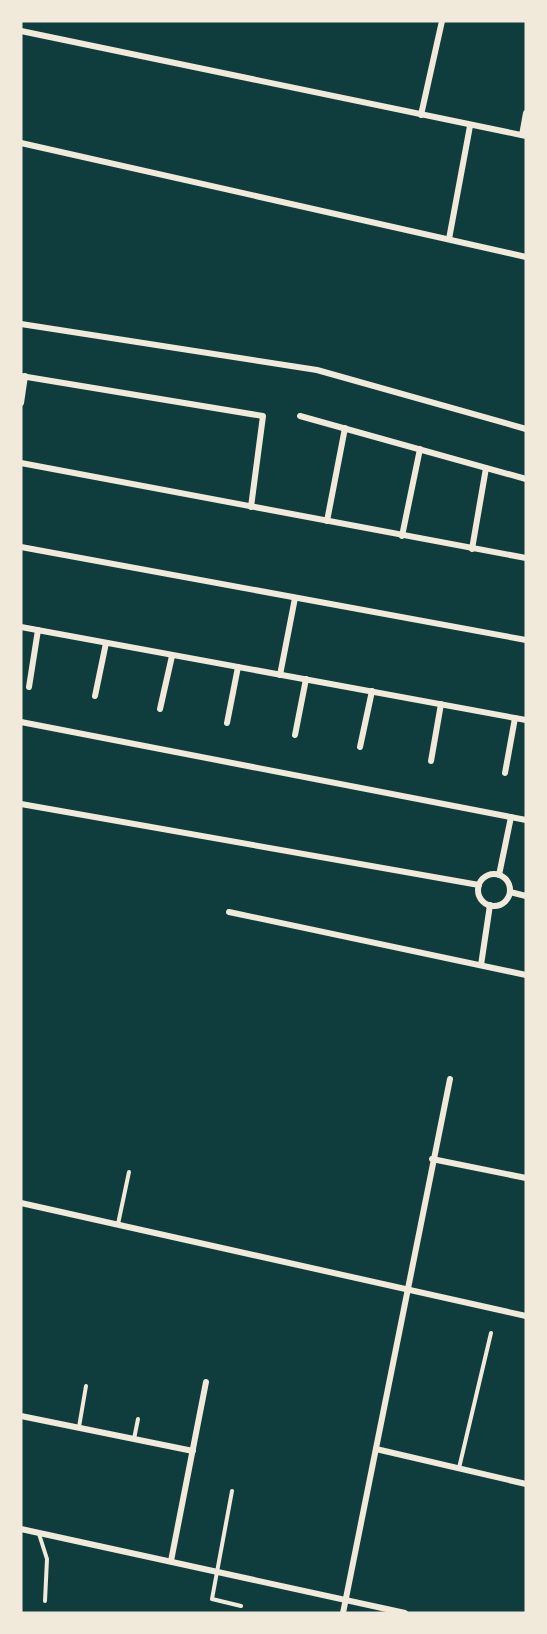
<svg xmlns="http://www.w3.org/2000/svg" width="547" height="1634" font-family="Inter,sans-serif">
  <rect width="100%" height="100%" fill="#0f3d3e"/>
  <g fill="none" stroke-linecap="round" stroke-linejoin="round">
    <g stroke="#f1e9da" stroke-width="4">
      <polyline points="118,1224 129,1172"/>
      <polyline points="79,1427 86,1386"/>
      <polyline points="134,1439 138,1419"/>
      <polyline points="459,1468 491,1333"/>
      <polyline points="232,1491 212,1599 241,1606"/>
      <polyline points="39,1534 47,1559 45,1601"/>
    </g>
    <g stroke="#f1e9da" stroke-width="6">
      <polyline points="21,31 526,136"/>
      <polyline points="421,115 442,21"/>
      <polyline points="522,135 526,113"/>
      <polyline points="21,143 526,257"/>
      <polyline points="449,239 470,126"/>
      <polyline points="21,324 317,370 526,429"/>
      <polyline points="21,376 263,416 251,507"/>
      <polyline points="21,403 25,376"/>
      <polyline points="300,416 526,479"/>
      <polyline points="21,463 526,558"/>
      <polyline points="327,521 345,428"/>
      <polyline points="402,536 420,449"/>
      <polyline points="21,547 526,640"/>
      <polyline points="472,549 486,468"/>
      <polyline points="21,627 526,720"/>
      <polyline points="280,675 295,598"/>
      <polyline points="29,687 38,630"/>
      <polyline points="95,696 106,643"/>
      <polyline points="160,709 172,656"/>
      <polyline points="21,722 526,820"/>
      <polyline points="227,723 238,667"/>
      <polyline points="295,735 306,679"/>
      <polyline points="360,747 372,691"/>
      <polyline points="431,761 441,704"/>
      <polyline points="505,773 515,718"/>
      <polyline points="21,804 479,885"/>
      <circle cx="494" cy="890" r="16"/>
      <polyline points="499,875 511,817"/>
      <polyline points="510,892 526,896"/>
      <polyline points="229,912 526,975"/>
      <polyline points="481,965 490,905"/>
      <polyline points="432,1159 526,1178"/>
      <polyline points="21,1203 526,1316"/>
      <polyline points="21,1416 193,1451"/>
      <polyline points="376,1449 526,1484"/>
      <polyline points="21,1529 405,1613"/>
      <polyline points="171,1561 206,1382"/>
      <polyline points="343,1613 450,1079"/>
    </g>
  </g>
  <rect width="547" height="1634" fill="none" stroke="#f1e9da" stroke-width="45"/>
</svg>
